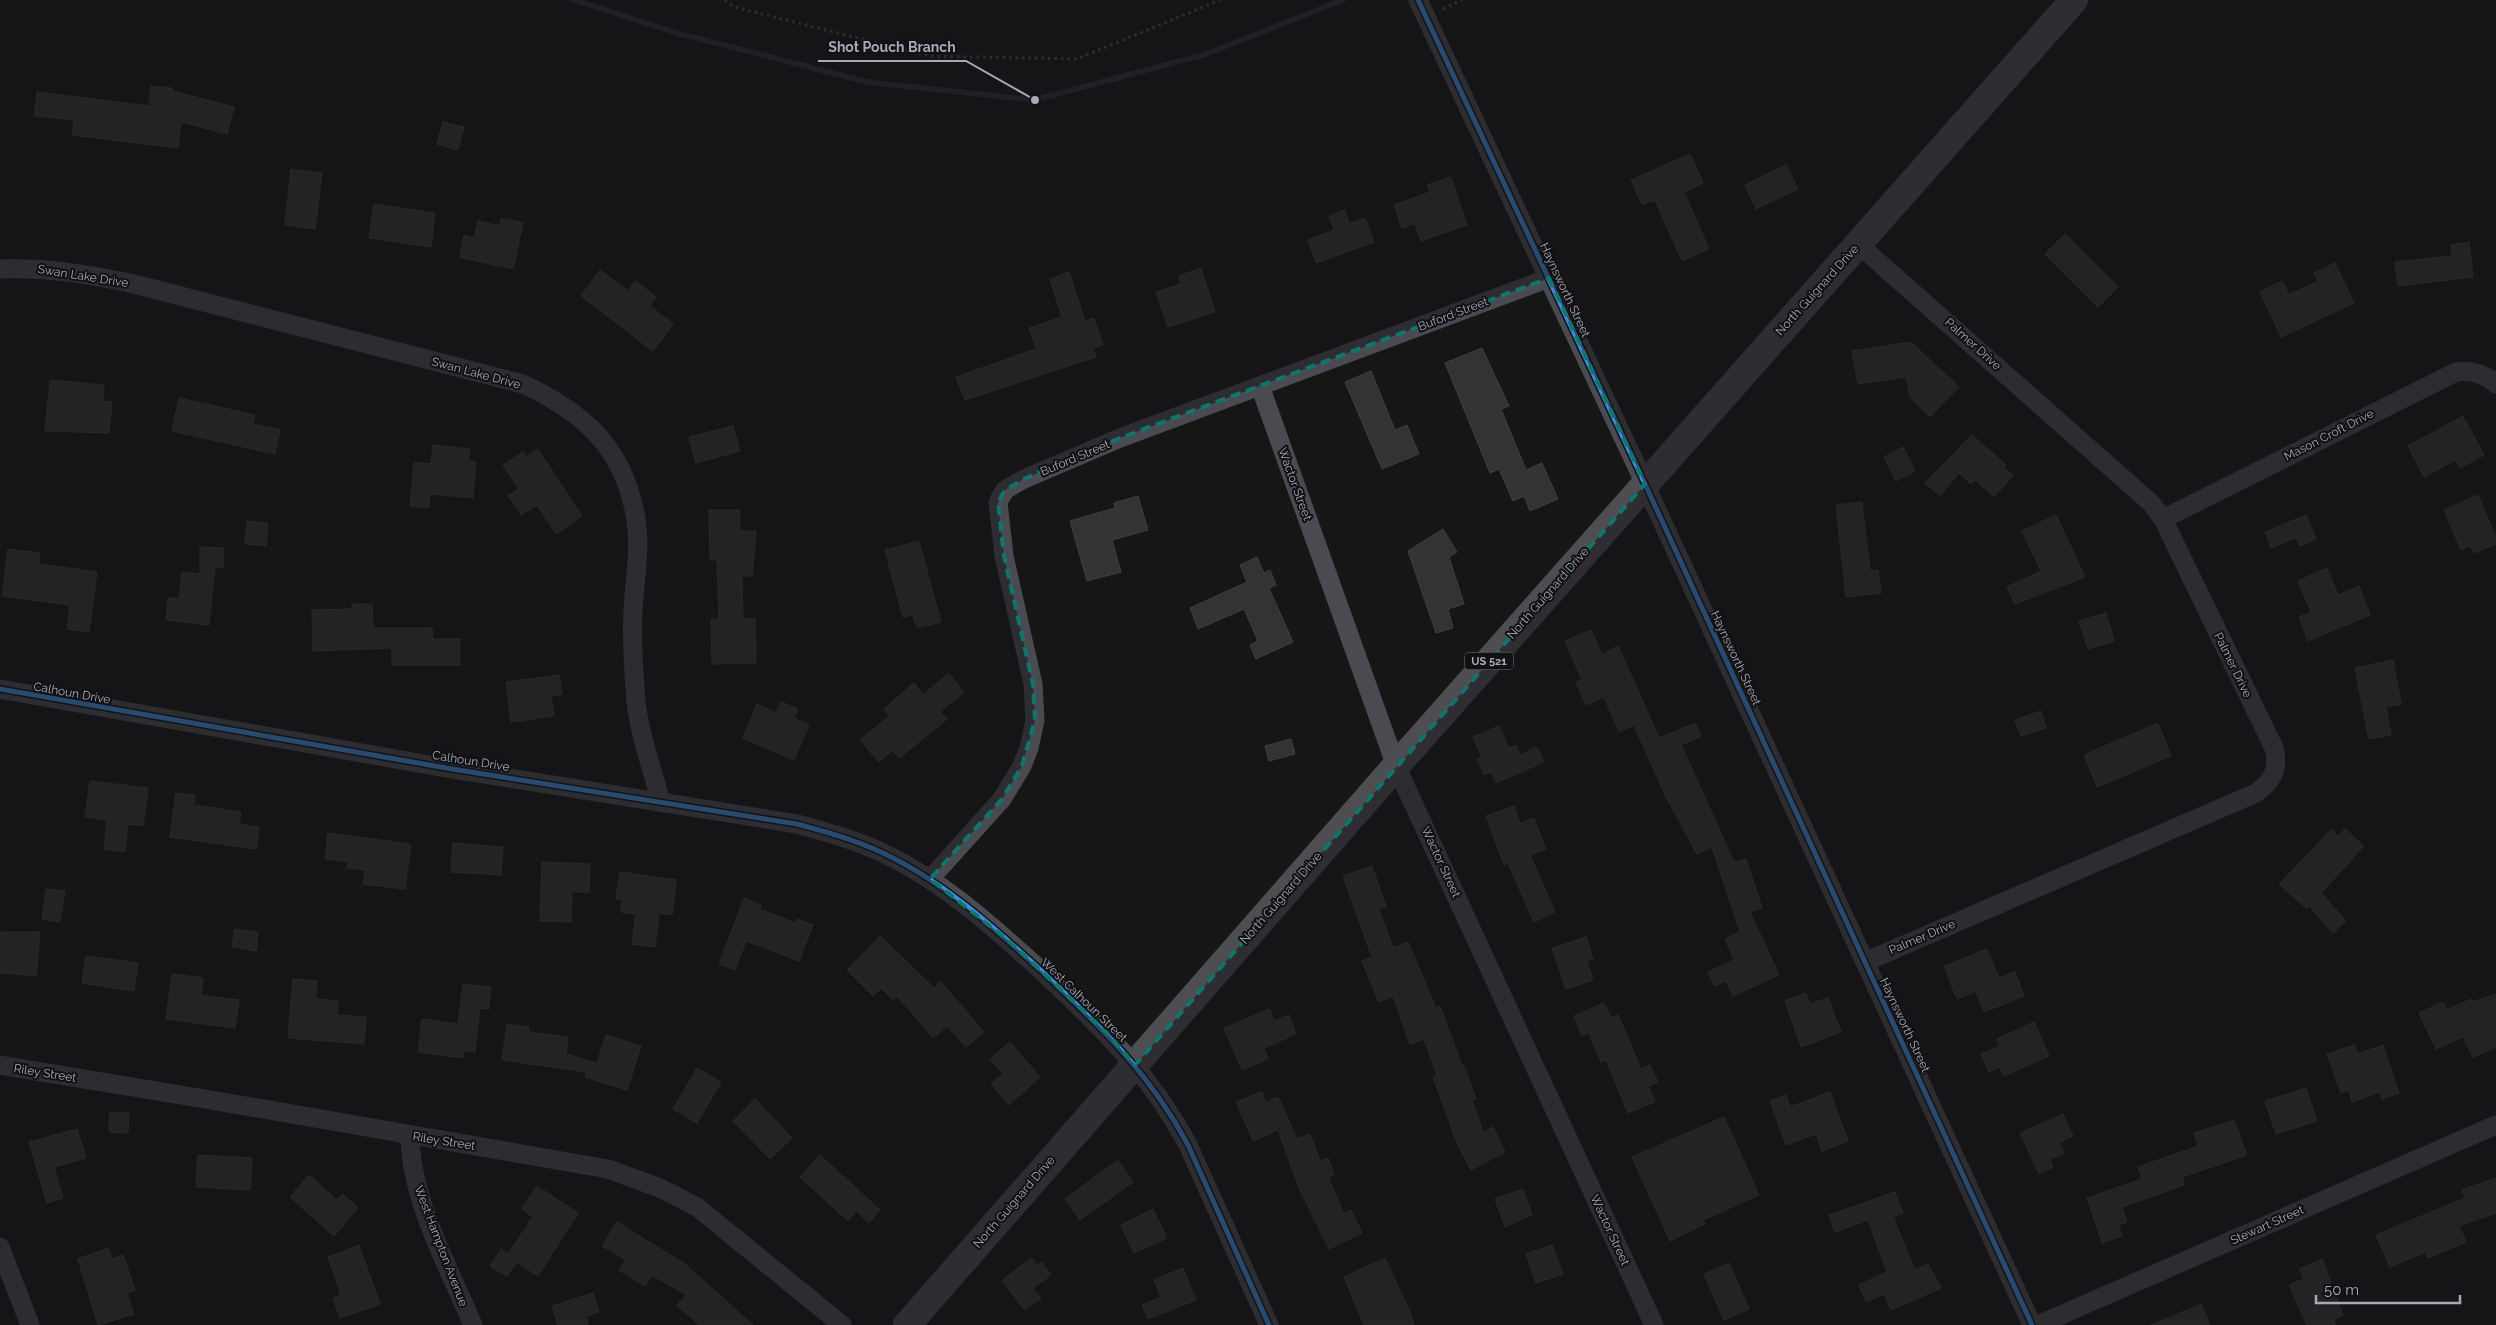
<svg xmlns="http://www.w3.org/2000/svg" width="2496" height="1325" font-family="Raleway,sans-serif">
  <rect width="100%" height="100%" fill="#161617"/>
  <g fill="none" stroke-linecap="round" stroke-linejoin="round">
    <polyline stroke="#282f3a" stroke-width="5.5" points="574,0 677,33 867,82 1035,100 1206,54 1343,0"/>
  </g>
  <g fill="#333335" stroke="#3f3f43">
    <polygon points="151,86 172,88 172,91 234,107 227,134 181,122 178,148 72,135 74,120 34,116 37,92 149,106"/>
    <polygon points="443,122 464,127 458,150 437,144"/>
    <polygon points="1690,154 1703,183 1684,192 1709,249 1682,261 1655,200 1642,205 1631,180"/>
    <polygon points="1786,165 1798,189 1756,209 1745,185"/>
    <polygon points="291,169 322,173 315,229 285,225"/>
    <polygon points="1451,177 1467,225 1421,241 1415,223 1402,228 1394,205 1430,192 1427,185"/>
    <polygon points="374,204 435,213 431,247 369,238"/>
    <polygon points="1345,210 1349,224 1365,218 1374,242 1316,263 1308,240 1334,230 1329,216"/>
    <polygon points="501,218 523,223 513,269 460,257 464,235 474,238 478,221 500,226"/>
    <polygon points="2065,234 2118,287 2098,307 2045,254"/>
    <polygon points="2469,242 2473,277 2398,286 2395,262 2452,256 2451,245"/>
    <polygon points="2335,263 2354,303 2281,337 2260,292 2282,281 2289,295 2318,281 2314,273"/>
    <polygon points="1201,268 1215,312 1168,327 1156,292 1181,284 1179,276"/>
    <polygon points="600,270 628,291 635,281 656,297 650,306 673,324 653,351 581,296"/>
    <polygon points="1069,272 1085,321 1094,318 1103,345 1093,348 1096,357 965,400 956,377 1036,349 1029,328 1062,317 1050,279"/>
    <polygon points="1911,342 1959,387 1930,417 1910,397 1906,377 1858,384 1852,351"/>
    <polygon points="1482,348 1509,406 1501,409 1526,470 1542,463 1558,499 1530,511 1524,496 1513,501 1499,469 1490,473 1445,363"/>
    <polygon points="1371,371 1395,430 1407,425 1419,454 1382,469 1345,382"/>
    <polygon points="50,380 104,385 103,401 112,402 109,433 45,431"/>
    <polygon points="179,398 255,415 253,424 280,430 275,454 172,431"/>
    <polygon points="2463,416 2484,455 2460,468 2455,460 2424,477 2408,446"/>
    <polygon points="733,426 740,451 696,463 689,437"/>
    <polygon points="1972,435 2006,465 2004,468 2013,475 1994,497 1975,480 1971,484 1959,473 1940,496 1925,483"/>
    <polygon points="433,445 470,449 468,461 476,462 473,498 430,494 429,508 410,506 414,462 431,464"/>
    <polygon points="1903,447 1915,471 1896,481 1884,457"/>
    <polygon points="538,449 582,516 556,534 537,505 521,515 508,496 519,489 503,465 523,452 526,457"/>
    <polygon points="2478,495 2496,537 2496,544 2474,553 2470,546 2461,550 2444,510"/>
    <polygon points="1138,496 1148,530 1112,540 1121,572 1087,581 1070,521 1115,508 1114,503"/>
    <polygon points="1862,502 1870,571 1878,570 1881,593 1846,597 1836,505"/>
    <polygon points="709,510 740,510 740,531 756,531 752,576 742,576 743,619 755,618 756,663 712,664 711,619 719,619 717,560 710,560"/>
    <polygon points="2056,515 2085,577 2015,604 2007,587 2041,571 2022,531"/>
    <polygon points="2306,515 2316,539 2300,546 2296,538 2271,548 2265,532"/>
    <polygon points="247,521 268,523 266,546 245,544"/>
    <polygon points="1443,529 1457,552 1449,557 1464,604 1448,609 1453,628 1436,633 1408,551"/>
    <polygon points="919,541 941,622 917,628 913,615 903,617 885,550"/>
    <polygon points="200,547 223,548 223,567 215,567 209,625 166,620 168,598 179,599 182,572 200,574"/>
    <polygon points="8,549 40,553 39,564 97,572 89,632 67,629 70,605 2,596"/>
    <polygon points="1257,557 1264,573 1270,570 1276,585 1269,588 1293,642 1256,659 1250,645 1258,641 1244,609 1198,629 1190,608 1247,582 1240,565"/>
    <polygon points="2327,568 2338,595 2359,586 2370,615 2308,641 2299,617 2311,612 2298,581"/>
    <polygon points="352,604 372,604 373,628 432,628 433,639 460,639 460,665 392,665 392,648 313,651 312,610 352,609"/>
    <polygon points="2106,613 2114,641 2088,649 2079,621"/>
    <polygon points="1591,630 1602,654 1618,646 1659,738 1695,723 1701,736 1681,745 1734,862 1746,859 1762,908 1750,912 1779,975 1733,996 1726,981 1714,986 1708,972 1734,960 1725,939 1740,932 1712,847 1697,854 1666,797 1634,725 1619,732 1604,697 1586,705 1576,682 1582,680 1565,641"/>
    <polygon points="2393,660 2401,704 2386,707 2391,735 2369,739 2355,668"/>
    <polygon points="949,673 964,692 940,712 947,719 899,758 892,750 879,762 860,740 889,716 884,709 914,683 923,695"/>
    <polygon points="559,675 562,694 551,696 554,716 511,722 506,682"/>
    <polygon points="781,702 798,709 794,718 809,725 794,760 743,738 757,704 776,713"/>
    <polygon points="2041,711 2046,728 2021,736 2015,720"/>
    <polygon points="2158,723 2171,756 2097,787 2084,755"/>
    <polygon points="1499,726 1509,748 1516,745 1520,755 1537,747 1544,762 1496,783 1491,772 1484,775 1477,759 1482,757 1473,737"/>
    <polygon points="1291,739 1295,754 1269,761 1265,746"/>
    <polygon points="90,781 148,788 143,826 128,824 125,852 104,849 107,820 85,817"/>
    <polygon points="176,793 195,795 194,805 241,812 239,824 259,827 256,849 170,837"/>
    <polygon points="1514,806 1520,823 1534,818 1546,849 1530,855 1555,912 1534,922 1508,863 1504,865 1486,816"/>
    <polygon points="2345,829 2364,846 2321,893 2346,921 2333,933 2309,906 2307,909 2279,884 2331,830 2338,836"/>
    <polygon points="328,833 411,844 405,889 363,884 365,870 347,868 348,862 325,859"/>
    <polygon points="453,843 503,847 501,875 451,872"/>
    <polygon points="542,862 590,864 589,892 572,892 571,922 540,921"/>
    <polygon points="1372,866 1386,907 1379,909 1393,948 1408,942 1436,1008 1440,1006 1462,1066 1464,1066 1476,1099 1472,1100 1483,1132 1493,1127 1505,1152 1471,1170 1457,1143 1433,1077 1437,1075 1424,1039 1410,1044 1393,996 1379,1002 1362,961 1372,957 1343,876"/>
    <polygon points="620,872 676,880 672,915 659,913 655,947 632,944 636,914 621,912 622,900 616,899"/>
    <polygon points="46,889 65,891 60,922 42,919"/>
    <polygon points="744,898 761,905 760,909 795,923 797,919 813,925 799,961 746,941 735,970 719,964"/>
    <polygon points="235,929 258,932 256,951 232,947"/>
    <polygon points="0,932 40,932 36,976 0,973"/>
    <polygon points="880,936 934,988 941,982 984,1032 966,1047 947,1026 933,1038 897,996 893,1000 881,988 873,996 847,970"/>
    <polygon points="1586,937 1593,959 1587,961 1593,980 1566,989 1552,948"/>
    <polygon points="1987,949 1999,978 2015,972 2024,996 1984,1012 1976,991 1957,999 1944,966"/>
    <polygon points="86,956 138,963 134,991 82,983"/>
    <polygon points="172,974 203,978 201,995 239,1000 235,1028 166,1019"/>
    <polygon points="293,979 317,981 316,999 338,1001 337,1015 366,1017 364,1044 288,1038"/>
    <polygon points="463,984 491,987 489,1009 480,1008 475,1052 464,1050 463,1058 418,1052 422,1019 458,1024"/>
    <polygon points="1806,993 1810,1004 1828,998 1841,1032 1801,1047 1785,1001"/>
    <polygon points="2496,994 2496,1047 2473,1057 2463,1037 2436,1049 2419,1013 2443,1002 2447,1010 2471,999 2472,1002"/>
    <polygon points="1604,1003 1611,1018 1618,1015 1641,1069 1650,1065 1658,1082 1648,1086 1655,1102 1628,1113 1606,1060 1601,1062 1589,1033 1582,1036 1574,1016"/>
    <polygon points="1270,1009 1274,1021 1289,1015 1296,1034 1264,1048 1268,1059 1242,1070 1224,1028"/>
    <polygon points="2034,1022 2049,1056 2004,1076 1999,1067 1989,1072 1981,1054 2000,1046 1997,1039"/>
    <polygon points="507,1024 529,1027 528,1032 568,1037 566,1054 597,1063 606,1035 641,1046 627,1090 585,1077 586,1072 502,1060"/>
    <polygon points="1010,1042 1040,1077 1009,1105 991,1084 1003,1074 990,1059"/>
    <polygon points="2354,1045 2358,1054 2383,1045 2399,1093 2382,1099 2380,1092 2352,1102 2349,1091 2341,1093 2327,1054"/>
    <polygon points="697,1068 721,1082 697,1123 673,1109"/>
    <polygon points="2306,1088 2317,1121 2276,1134 2265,1101"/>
    <polygon points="1262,1092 1267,1105 1267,1102 1278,1097 1297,1139 1310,1134 1320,1161 1328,1158 1334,1175 1328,1177 1344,1214 1351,1210 1362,1233 1329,1249 1299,1188 1278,1130 1253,1141 1236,1102"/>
    <polygon points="1830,1092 1848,1141 1822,1151 1816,1134 1786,1145 1770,1101 1786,1095 1790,1107"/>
    <polygon points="755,1099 792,1138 770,1159 733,1121"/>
    <polygon points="110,1112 129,1113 128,1133 109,1132"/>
    <polygon points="2063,1114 2073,1136 2059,1143 2064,1153 2050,1159 2053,1167 2039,1174 2020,1133"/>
    <polygon points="1724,1117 1759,1195 1703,1220 1705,1224 1670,1241 1632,1157"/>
    <polygon points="2234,1120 2247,1155 2182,1177 2184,1185 2122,1207 2127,1222 2118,1225 2122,1236 2102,1243 2087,1198 2142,1179 2138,1167 2198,1146 2194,1133"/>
    <polygon points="77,1129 86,1158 54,1167 63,1198 47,1203 29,1142"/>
    <polygon points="198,1155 252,1158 250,1190 196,1187"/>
    <polygon points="820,1155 880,1210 869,1223 856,1211 848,1221 800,1177"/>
    <polygon points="1118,1160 1133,1182 1080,1220 1065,1199"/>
    <polygon points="309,1175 337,1200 343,1194 358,1208 334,1236 290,1197"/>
    <polygon points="2496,1178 2496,1213 2459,1226 2466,1242 2428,1258 2426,1252 2390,1267 2376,1235 2465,1198 2462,1190"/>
    <polygon points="537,1186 578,1213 538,1276 517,1262 507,1276 490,1266 501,1249 508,1254 533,1217 522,1209"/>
    <polygon points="1523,1189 1532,1215 1505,1227 1495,1199"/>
    <polygon points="1895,1192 1903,1213 1893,1217 1915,1270 1928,1264 1941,1288 1891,1310 1884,1294 1866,1302 1859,1285 1887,1272 1868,1220 1835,1232 1829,1215"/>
    <polygon points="1153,1209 1167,1238 1134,1253 1121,1225"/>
    <polygon points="617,1222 685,1264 753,1325 699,1325 677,1305 686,1295 652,1275 645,1286 619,1270 626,1260 602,1246"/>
    <polygon points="359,1245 380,1304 340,1318 333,1298 341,1295 328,1257"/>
    <polygon points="1552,1245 1563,1274 1536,1283 1526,1254"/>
    <polygon points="108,1248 112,1259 123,1255 135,1290 127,1293 134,1314 98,1325 78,1259"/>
    <polygon points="1032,1258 1036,1265 1042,1262 1051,1275 1033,1288 1041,1299 1024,1310 1002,1280"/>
    <polygon points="1385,1258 1410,1312 1414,1325 1364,1325 1344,1277"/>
    <polygon points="2322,1259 2343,1315 2334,1320 2336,1325 2307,1325 2289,1285 2304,1279 2299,1269"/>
    <polygon points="1729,1263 1749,1309 1724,1320 1704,1274"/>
    <polygon points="1183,1268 1196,1300 1148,1319 1142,1305 1161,1297 1154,1280"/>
    <polygon points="593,1293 599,1312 586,1316 588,1325 558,1325 552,1306"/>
    <polygon points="2201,1304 2210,1325 2151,1325"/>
  </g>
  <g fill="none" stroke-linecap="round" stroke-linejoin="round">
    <g stroke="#4c4c51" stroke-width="3" stroke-dasharray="2.5 4" stroke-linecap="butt">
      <polyline points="725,0 734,7 929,56 1077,59 1220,0"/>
      <polyline points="1443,9 1462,0"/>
    </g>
    <g stroke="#4a4b50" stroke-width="19">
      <polyline points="1418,0 1645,484 2032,1325"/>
      <path d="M1858,244L2151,503L2163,519L2274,748C2279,769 2273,781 2256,793L1865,962"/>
      <path d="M0,269C44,267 86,274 130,283L523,384C585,413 625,449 636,520C641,549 634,582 633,611C632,636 633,662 635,687C636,726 651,764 661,802"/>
      <polyline points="1260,386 1396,766 1654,1325"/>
      <path d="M2163,519L2456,372C2471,370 2485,374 2496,384"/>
      <path d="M0,689L452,769L797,824C830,833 863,842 893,858C950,887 999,932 1046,975C1103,1029 1151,1075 1188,1145L1269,1325"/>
      <polyline points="930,879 1002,799 1022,766 1029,748 1035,720 1033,684 1004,556 998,502 1005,490 1024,479 1120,438 1549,278"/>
      <polyline points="0,1065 211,1100 608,1169 660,1188 697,1207 842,1325"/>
      <path d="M410,1136C411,1200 448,1266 473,1325"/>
      <polyline points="0,1247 30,1325"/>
      <polyline points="2038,1325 2496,1125"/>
    </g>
    <polyline stroke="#4d4d52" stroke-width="28" points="907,1325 1396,766 2074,0"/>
    <g stroke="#111013" stroke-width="8">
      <g id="cycleway">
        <polyline points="1418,0 1645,484 2032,1325"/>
        <path d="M0,689L452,769L797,824C830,833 863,842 893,858C950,887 999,932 1046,975C1103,1029 1151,1075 1188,1145L1269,1325"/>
      </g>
    </g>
    <use href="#cycleway" stroke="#408adc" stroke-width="5"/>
  </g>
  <path d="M0 0H2496V1325H0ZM1549,278L1645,484L1135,1065L1107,1033L1009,941L930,879L1002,799L1022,766L1035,720L1033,684L1004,556L998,502L1005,490L1024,479L1120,438Z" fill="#161617" fill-opacity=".55" fill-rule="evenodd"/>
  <path fill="none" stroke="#0f766e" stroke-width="4" stroke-dasharray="10 6" stroke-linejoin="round" d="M1549,278L1645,484L1135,1065L1107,1033L1009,941L930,879L1002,799L1022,766L1035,720L1033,684L1004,556L998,502L1005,490L1024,479L1120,438Z"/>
  <g text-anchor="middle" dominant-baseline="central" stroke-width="4" stroke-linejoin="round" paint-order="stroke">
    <rect fill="#111013" stroke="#797b87" stroke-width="1" x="1465" y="652.5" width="48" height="17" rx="4"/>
    <g font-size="11" font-weight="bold" fill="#a6a9b9">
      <text x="1489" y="661">US 521</text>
    </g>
    <g font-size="12" fill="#a6a9b9" stroke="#111013">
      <text transform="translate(83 276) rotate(9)">Swan Lake Drive</text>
      <text transform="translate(1565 290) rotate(65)">Haynsworth Street</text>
      <text transform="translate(1817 290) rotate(-48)">North Guignard Drive</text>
      <text transform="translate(1453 314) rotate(-21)">Buford Street</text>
      <text transform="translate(1973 344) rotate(42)">Palmer Drive</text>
      <text transform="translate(476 373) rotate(15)">Swan Lake Drive</text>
      <text transform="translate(2329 435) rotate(-27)">Mason Croft Drive</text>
      <text transform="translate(1075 458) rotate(-23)">Buford Street</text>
      <text transform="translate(1295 484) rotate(70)">Wactor Street</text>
      <text transform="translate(1548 593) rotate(-49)">North Guignard Drive</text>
      <text transform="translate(1736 658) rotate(65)">Haynsworth Street</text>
      <text transform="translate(2233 665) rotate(64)">Palmer Drive</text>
      <text transform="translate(72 693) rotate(10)">Calhoun Drive</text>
      <text transform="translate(471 761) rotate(9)">Calhoun Drive</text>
      <text transform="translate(1441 862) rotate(65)">Wactor Street</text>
      <text transform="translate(1281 898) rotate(-49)">North Guignard Drive</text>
      <text transform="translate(1922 937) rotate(-23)">Palmer Drive</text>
      <text transform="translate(1084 1000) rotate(44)">West Calhoun Street</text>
      <text transform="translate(1905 1025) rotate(65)">Haynsworth Street</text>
      <text transform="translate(45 1073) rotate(9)">Riley Street</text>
      <text transform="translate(444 1141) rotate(9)">Riley Street</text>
      <text transform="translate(1014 1202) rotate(-49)">North Guignard Drive</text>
      <text transform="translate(2267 1225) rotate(-24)">Stewart Street</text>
      <text transform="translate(1610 1230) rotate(65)">Wactor Street</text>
      <text transform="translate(441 1246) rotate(69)">West Hampton Avenue</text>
    </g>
  </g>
  <path fill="none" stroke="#a6a9b9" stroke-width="2" d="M1035 100L966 61H818"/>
  <circle fill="#a6a9b9" stroke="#111013" stroke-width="2" cx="1035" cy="100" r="5"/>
  <g font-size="14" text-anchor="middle" font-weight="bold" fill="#a6a9b9" stroke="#111013" stroke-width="4" stroke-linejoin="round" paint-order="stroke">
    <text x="892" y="52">Shot Pouch Branch</text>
  </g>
  <path d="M2316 1295v8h144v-8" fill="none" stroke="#a6a9b9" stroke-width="2.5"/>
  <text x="2324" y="1295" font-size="15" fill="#a6a9b9" stroke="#111013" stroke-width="4" paint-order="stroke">50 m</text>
</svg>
